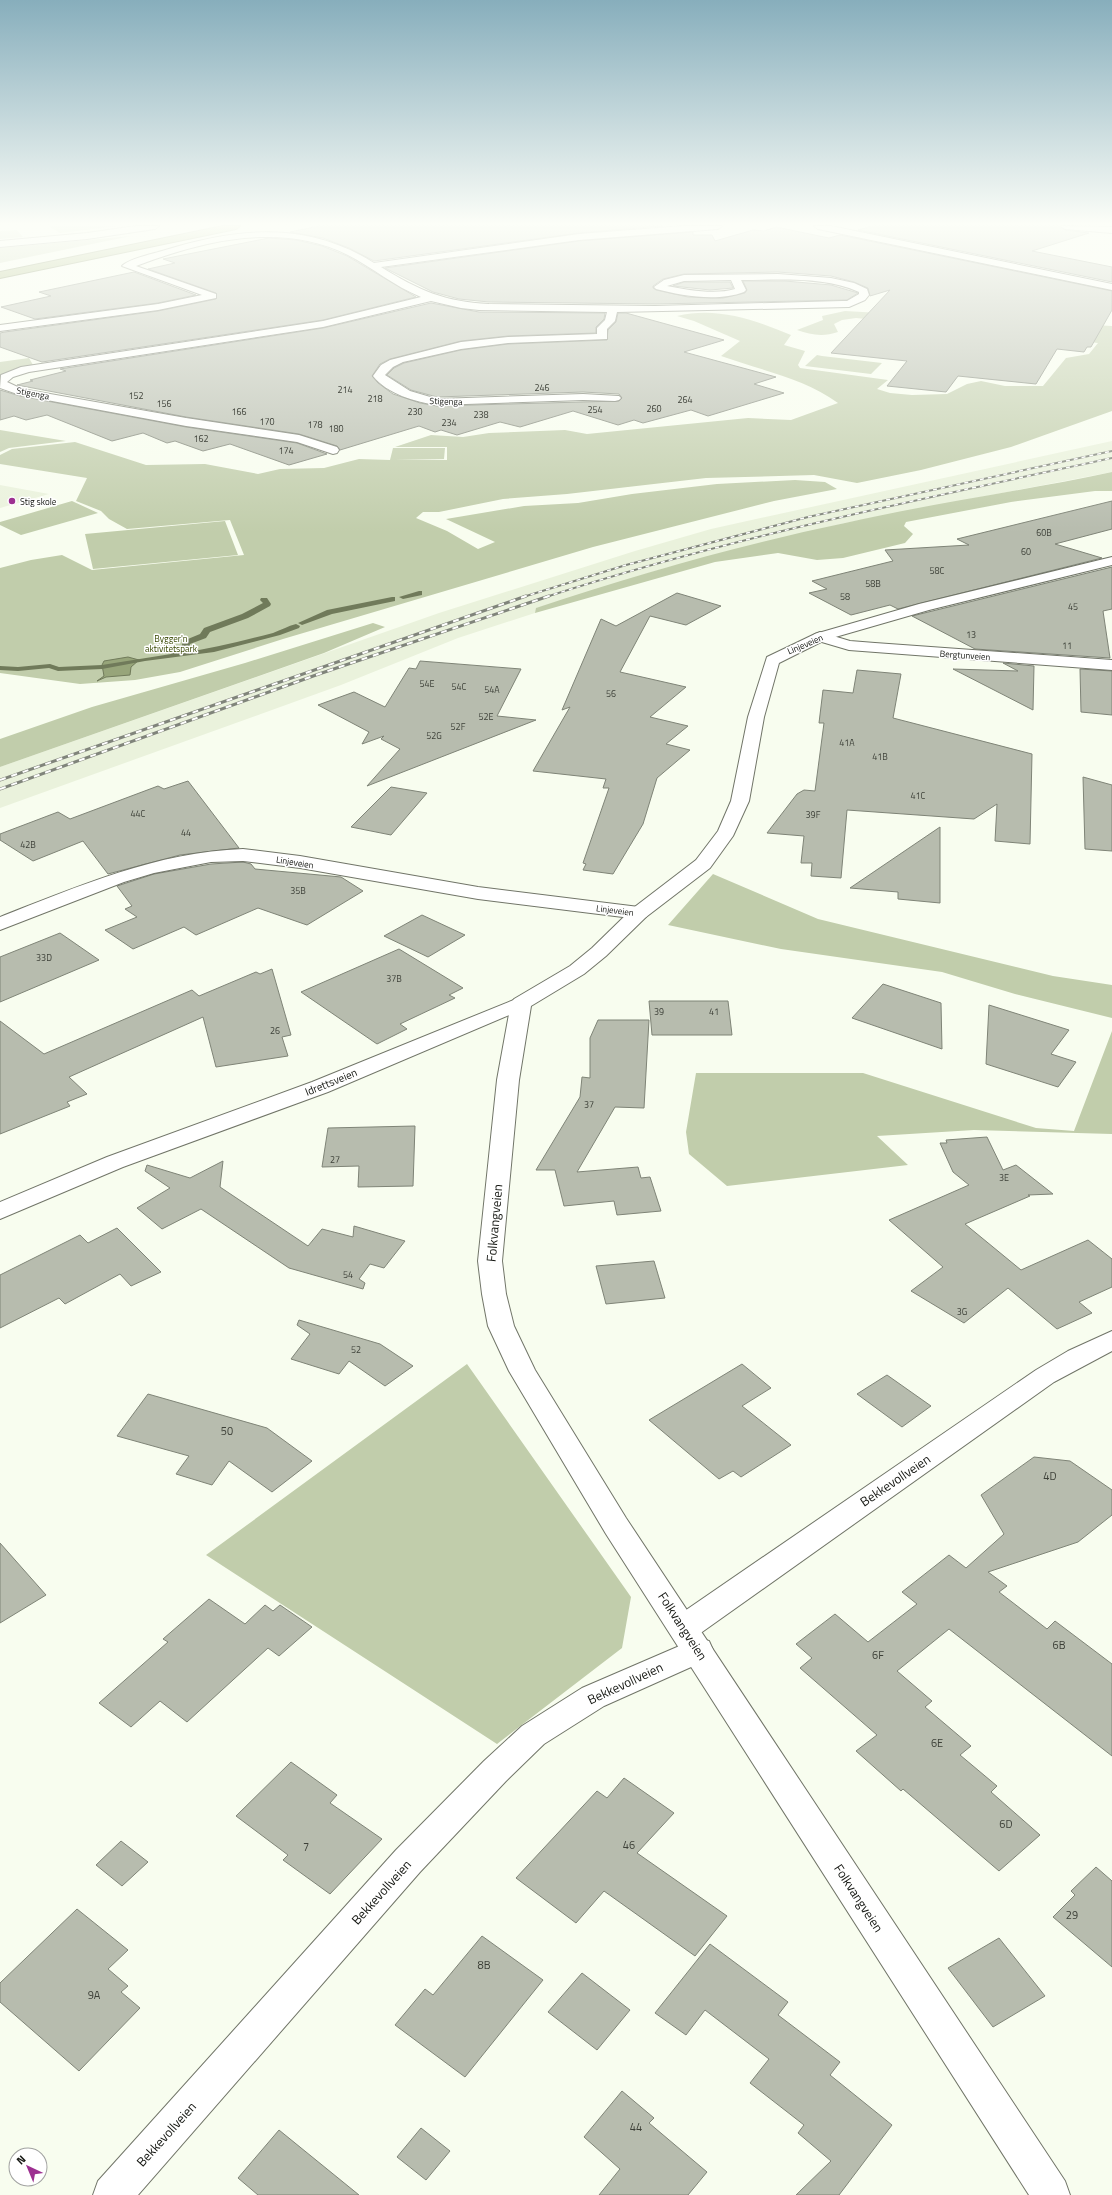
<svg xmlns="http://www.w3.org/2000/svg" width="1112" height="2195" font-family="'Titillium Web',sans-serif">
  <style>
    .built { fill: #eaf2dc }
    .green { fill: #c1cdab }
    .water { fill: #97a57a; stroke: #707a5a }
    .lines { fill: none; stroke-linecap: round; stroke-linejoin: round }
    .stream { fill: #707a5a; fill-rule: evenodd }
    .building { fill: #b7bcae; stroke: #7f8477 }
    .minor-casing { stroke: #717568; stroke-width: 2 }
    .tertiary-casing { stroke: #717568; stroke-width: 2 }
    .trunk-casing { stroke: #596a2e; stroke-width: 2 }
    .minor { fill: #fff; fill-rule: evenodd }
    .tertiary { fill: #fff; fill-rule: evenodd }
    .trunk { fill: #98ac64; fill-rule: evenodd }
    .rail-far1-casing { stroke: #80847b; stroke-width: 2 }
    .rail-casing { stroke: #80847b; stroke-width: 3 }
    .rail-far1 { stroke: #fff; stroke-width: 1.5; stroke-dasharray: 4; stroke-linecap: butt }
    .rail { stroke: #fff; stroke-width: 2; stroke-dasharray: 6; stroke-linecap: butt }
    .poi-dot { fill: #9d3091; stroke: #fff; stroke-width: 1.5 }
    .labels { text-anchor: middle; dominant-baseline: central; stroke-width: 3; stroke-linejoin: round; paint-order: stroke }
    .number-label { font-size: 9px; fill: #3d4038 }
    .far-street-label { font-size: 9px; fill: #141611; stroke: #fff }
    .far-poi-label { font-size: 9px; fill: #141611; stroke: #fff; text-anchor: start }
    .far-park-label { font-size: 9px; fill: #374700; stroke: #fff }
    .street-label { font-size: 11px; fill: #141611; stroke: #fff }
    .near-number-label { font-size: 11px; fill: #3d4038 }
    .near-street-label { font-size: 13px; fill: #141611; stroke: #fff }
  </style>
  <rect width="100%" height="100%" fill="#f8fdef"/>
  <path class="built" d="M1112,441V472L845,523L665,568L537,608L535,613L458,638L341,685L0,808V767L439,613L635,551L711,529Z
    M0,485L49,494L0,508Z"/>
  <path class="green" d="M54,226H118L60,233L50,227Z
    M17,230L23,237L0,239V231Z
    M131,236L0,263V248Z
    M845,311L1112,326V411L1011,447L921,470L857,483L814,475L706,478L567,494L503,499L439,512H423L416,518L447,531L478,549L495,542L446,519L524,506L578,503L632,494L717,484L795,480L825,482L837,489L774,501L593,547L283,639L180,672L135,680L80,684L0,673V568L31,560L62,555L92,570L244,555L230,520L127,529L109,519L101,511L76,501L87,478L0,464V455L12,449L75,442L146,465L205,464L258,474L280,469L324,468L359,459L390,460L393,448H445L444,459H395L447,460V447H395L431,435L463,437L489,433L565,430L587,434L748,418L791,420L838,403C804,378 760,370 721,356L740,341L694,321L677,316C717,306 755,320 791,335L784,345L805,351L798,365L800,368L888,380L877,389L890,393L912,395L947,394L967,384L981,381L1005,386H1043L1066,358L1089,354L1098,343L856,318L842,320L834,324L838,332C823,337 811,335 797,330L823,320L822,316Z
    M817,355L822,356L882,363L871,374L805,366Z
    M29,358L33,365L0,375V362Z
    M0,430L66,441L9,448L0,452Z
    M1112,472V491H1095L1011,502L906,522L904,526L913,534L905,543L843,558L817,560L778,553L715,562L535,613L536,608C637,574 740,545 845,523C933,503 1023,491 1112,472Z
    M72,501L98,513L21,535L0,525V522Z
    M225,521L238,555L93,569L85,534Z
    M373,623L385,627L324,653L0,767V739L92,707L245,663Z
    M713,874L818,919L1053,976L1112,985V1018L1015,994L942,972L781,949L668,925Z
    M1112,1031V1134L974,1130L877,1136L908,1165L727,1186L689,1154L686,1132L696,1073H863L1036,1128L1074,1131Z
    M467,1364L631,1597L622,1648L497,1744L206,1555Z"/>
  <path class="water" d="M128,657L139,660L131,667L130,675L106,677L97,681L104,676L102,665L104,661Z"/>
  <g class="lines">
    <path class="stream" d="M419,591H422V595L403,599L399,597Z
      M392,597H395V601L332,614L302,625L298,623L327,610Z
      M261,598H267L271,604L270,606L248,618L210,632L206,638L190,644L188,651L180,653C211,649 242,641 273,633C281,630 288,626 296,624L300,626L299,628L280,635L214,652L145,661L102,669L58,671L49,668L18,671L0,670V666L18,667L50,664L59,667L102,665L171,654L170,650L181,648L183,641L200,634L204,628L242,614L263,603L260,600Z"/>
  </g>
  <path class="building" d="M319,226H662L579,233L374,261L349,248L323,238L290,232Z
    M872,226H1060L1065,230L1089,233L1032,251L1112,267V282L858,230Z
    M776,227L829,238L840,235L1112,291V310L1091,347H1087L1084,352L1057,349L1036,384L958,376L946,392L887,386L907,361L831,353L890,290L870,296L868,288L854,282L831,276L778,272L684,274L663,279L653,286V288L656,290L688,297L723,298L745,293L747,290L743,281H785L831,285L858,293L847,300L655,304L489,302L459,299L433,292L385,268L579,241L693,232V235H712L715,241L753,230L764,231Z
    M269,238L296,240L322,246L347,256L416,297L323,320L42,362L0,347V333L5,332L158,311L216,299V293L148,269L175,263L163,259Z
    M134,272L196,295L158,303L35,319L1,307L51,296L39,292Z
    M684,282H730L733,288L710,290L673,286Z
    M431,303L479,312L605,313L604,319L596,327V333L508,336L461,341L390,359L380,364L372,376L378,383L393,394L420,403L437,406L619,401L622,398L619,394L583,392L437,397L411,390L387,375L394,368L404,363L461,350L508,344L607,340L608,330L616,322L618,313H626L724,340L684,352L776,377L754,384L784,393L708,416L691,410L643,423L634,420L618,425L573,411L520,427L500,422L457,435L441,430L435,432L419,426L340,450L337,446L299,434L186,417L17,385L33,381L30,380L66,371L60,369L323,328Z
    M0,390L20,396L186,427L297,443L327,454L289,465L230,444L203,451L175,441L167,443L143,433L112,441L47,415L26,420L14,416L0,420Z
    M1112,501V529L1055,544L1102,558L898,609L890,605L851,615L809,593L827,589L812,581L893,561L885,550L969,545L957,539Z
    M1112,567V609L1103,611L1110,658L975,649L912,616Z
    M677,593L721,606L686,625L650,616L620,672L686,687L650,717L688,726L666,744L690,750L657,778L643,824L613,874L583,870L586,864L583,863L609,788H603L606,779L533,771L570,707L562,710L601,619L616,626Z
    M420,661L521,669L497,716L536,720L367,786L400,749L381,739L384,736L362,744L369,732L318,705L354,692L385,707L409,668L416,669Z
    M1003,663L1034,666L1033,710L953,669L1018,671Z
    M1080,669L1112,671V715L1081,712Z
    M857,670L901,674L893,718L1032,754L1030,844L995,841L997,804L974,819L847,810L841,878L811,876L812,863H801L804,836L767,833L797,794L804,790L815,791L824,723H819L823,690L853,693Z
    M1083,777L1112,785V851L1085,849Z
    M188,781L239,848L180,855L108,874L83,841L33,861L0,840V834L58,812L70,819L158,786L164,789Z
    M391,787L427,793L391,835L351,827Z
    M940,827V903L898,899V892L850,888Z
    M243,862L251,864L255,869L341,877L363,891L307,925L258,908L196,935L184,927L133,949L105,930L137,917L125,909L132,906L117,886L154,874L211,864Z
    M422,915L465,935L428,957L384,936Z
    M60,933L99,960L0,1002V957Z
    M399,949L463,988L449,995L455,998L400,1024L407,1029L377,1044L301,992Z
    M272,969L291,1035L282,1037L288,1056L216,1067L203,1017L69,1077L87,1094L67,1102L70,1106L0,1134V1021L44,1054L192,990L199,996L256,972L260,974Z
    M883,984L941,1003L942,1049L852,1018Z
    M649,1001H728L732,1035H652Z
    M989,1005L1069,1030L1051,1054L1076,1062L1058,1087L986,1064Z
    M598,1020H649L644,1108L615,1107L577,1172L638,1167L641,1178L650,1177L661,1211L617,1215L614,1201L564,1206L555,1170H536L580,1097L582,1077L590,1078V1038Z
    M415,1126L413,1186L358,1187L359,1166L322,1167L328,1128Z
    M987,1137L1003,1170L1016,1165L1053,1194L1028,1195L1030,1196L965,1224L1021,1270L1088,1240L1112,1259V1287L1079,1302L1092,1313L1057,1329L1008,1288L964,1323L911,1291L943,1267L889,1220L969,1185L953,1172L940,1143H947L946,1140Z
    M223,1161L220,1187L308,1246L322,1229L353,1237L354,1226L405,1241L384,1268L370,1264L359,1279L365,1283L363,1289L289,1268L201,1209L162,1229L137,1208L170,1188L145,1171L147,1165L190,1178Z
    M117,1228L161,1272L131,1286L120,1274L65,1304L59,1298L0,1328V1275L80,1235L88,1243Z
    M654,1261L665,1298L606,1304L596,1266Z
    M299,1320L380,1344L413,1366L385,1386L349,1361L339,1374L291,1359L310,1334L297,1325Z
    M742,1364L771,1388L742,1406L791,1445L741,1477L733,1471L719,1479L649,1420Z
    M887,1375L931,1406L902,1427L857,1394Z
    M148,1394L267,1428L312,1461L272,1492L229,1461L212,1485L176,1474L189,1456L117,1436Z
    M1034,1457L1070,1461L1112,1490V1515L1078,1542L988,1572L1007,1586L999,1592L1047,1629L1055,1621L1112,1664V1756L949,1629L897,1671L932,1701L925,1707L971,1746L960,1755L997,1786L991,1792L1040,1835L999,1871L903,1789L901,1791L856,1751L877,1735L800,1668L812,1658L796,1644L835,1614L868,1642L917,1604L902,1592L949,1555L966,1568L1004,1534L981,1495Z
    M0,1543L46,1595L0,1623Z
    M209,1599L245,1624L265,1605L273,1611L280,1605L312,1627L279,1656L268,1648L187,1722L160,1701L131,1727L99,1703L168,1642L163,1639Z
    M291,1762L337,1795L330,1803L382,1839L330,1894L283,1860L288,1855L236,1816Z
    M624,1778L674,1813L637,1853L727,1916L695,1956L604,1891L576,1923L516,1878L597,1791L607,1798Z
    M121,1841L148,1862L122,1886L96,1865Z
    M1096,1867L1112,1881V1967L1053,1917L1075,1895L1071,1891Z
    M77,1909L128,1950L108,1969L128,1986L121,1992L140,2008L79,2071L0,2002V1983Z
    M482,1936L543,1980L465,2077L395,2025L425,1989L433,1995Z
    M999,1938L1045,1996L993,2027L948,1968Z
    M710,1944L788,2002L778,2015L840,2062L830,2075L892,2125L839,2195H796L831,2161L798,2133L804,2125L750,2083L769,2059L705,2010L686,2035L655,2013Z
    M582,1973L630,2010L597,2050L548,2012Z
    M622,2091L654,2118L649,2123L707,2172L688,2195H599L620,2169L584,2137Z
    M421,2128L450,2151L426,2180L397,2157Z
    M279,2130L359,2195H258L238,2178Z"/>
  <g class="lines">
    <g class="minor-casing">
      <path id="minor" d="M683,226H722L718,229L579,240L381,267C418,290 445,302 489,304L655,306L842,301H847L859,294V292C824,276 778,280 741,280L746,290L744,292C718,302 682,296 656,289L654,287L664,280L684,275L778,274L831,278L854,283L867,289L869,295L865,300L849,307L617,312L615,321L607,329V339L508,343L461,349L403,362L393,367L385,375L410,391L437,399L583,394L619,396L621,398L619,400L615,401L583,400L437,405C416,402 387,394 373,376L381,365L390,360L461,342L508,337L597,334V328L605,320L607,312L479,310L461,308L431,301L323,327L29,372L13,377L7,382L22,389L186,418L299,435L337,447L339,450L337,453L333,454L297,442L186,426L20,395L0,388L1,375L21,367L323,321L421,297C394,286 373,268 348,255C281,221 202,241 136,266L216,294V298L158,310L0,331V325L158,304L202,295L122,266C128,259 152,254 162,251C236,228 306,220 374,263L579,234ZM731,280L735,289C715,295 688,290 667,286L684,281Z
        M814,226H831L1112,284V290L818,229Z
        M1061,226L1112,227V233L1065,229Z
        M820,632L850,641L875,643L1112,660V670L849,650L815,640L812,637L815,634Z
        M243,849L300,856L478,887L639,907L646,909L649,913L646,917L639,919L478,899L300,868L243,861L211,862L154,873L124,882L0,930V917C79,886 157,852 243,849Z
        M521,997L528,999L531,1003L528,1007L328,1092L123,1167L0,1219V1202L107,1157L312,1082Z
        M1112,1331V1351L1054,1382L695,1637L684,1640L673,1637L669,1628L673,1619L1036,1370L1068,1351Z
        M698,1638L709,1641L713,1650L709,1659L604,1706L544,1744L506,1781L420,1872L138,2195H93L98,2181L396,1850L484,1761L522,1726L582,1688Z"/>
    </g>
    <g class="tertiary-casing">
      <path id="tertiary" d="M136,226H159L155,229L87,239L0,247V241L87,233Z
        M1112,557V565L929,610L825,640L779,663L764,717L749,801L733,836L710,868L646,917L606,956L584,974L531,1006L519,1080L502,1261L506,1294L514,1326L535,1370L626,1518L1065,2181L1070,2195H1029L606,1534L509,1371L488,1326L482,1294L478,1261L497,1080L511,1003L514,999L570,966L592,948L632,909L696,860L718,831L731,801L748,717L767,657L815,634L919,604Z"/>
    </g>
    <g class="trunk-casing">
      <path id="trunk" d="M223,226H240L236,229L0,278V272Z"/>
    </g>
    <use href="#minor" class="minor"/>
    <use href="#tertiary" class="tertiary"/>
    <use href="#trunk" class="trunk"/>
    <g class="rail-far1-casing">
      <path id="rail-far1" d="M523,597L626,565L808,517L1112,451
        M546,597C731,537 922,499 1112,458"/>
    </g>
    <g class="rail-casing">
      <path id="rail" d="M0,780L526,596
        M0,789L316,675L549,596"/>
    </g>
    <use href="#rail-far1" class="rail-far1"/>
    <use href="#rail" class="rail"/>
  </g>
  <linearGradient id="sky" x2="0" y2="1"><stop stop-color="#87aebc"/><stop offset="0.42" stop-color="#fcfef8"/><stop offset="1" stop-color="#fcfef8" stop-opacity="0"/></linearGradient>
  <rect width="1112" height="533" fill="url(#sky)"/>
  <circle class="poi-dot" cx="12" cy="501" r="4"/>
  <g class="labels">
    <g class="number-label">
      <text x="542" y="387">246</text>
      <text x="345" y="389">214</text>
      <text x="136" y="395">152</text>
      <text x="375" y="398">218</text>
      <text x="685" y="399">264</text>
      <text x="164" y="403">156</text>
      <text x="654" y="408">260</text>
      <text x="595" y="409">254</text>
      <text x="239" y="411">166</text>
      <text x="415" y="411">230</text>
      <text x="481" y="414">238</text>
      <text x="267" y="421">170</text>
      <text x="449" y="422">234</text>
      <text x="315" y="424">178</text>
      <text x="336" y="428">180</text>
      <text x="201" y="438">162</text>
      <text x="286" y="450">174</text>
      <text x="1044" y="532">60B</text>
      <text x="1026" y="551">60</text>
      <text x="937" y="570">58C</text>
      <text x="873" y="583">58B</text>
      <text x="845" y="596">58</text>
      <text x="1073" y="606">45</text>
      <text x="971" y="634">13</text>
      <text x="1067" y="645">11</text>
      <text x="427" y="683">54E</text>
      <text x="459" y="686">54C</text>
      <text x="492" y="689">54A</text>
      <text x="611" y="693">56</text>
      <text x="486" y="716">52E</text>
      <text x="458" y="726">52F</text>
      <text x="434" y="735">52G</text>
      <text x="847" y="742">41A</text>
      <text x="880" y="756">41B</text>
      <text x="918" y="795">41C</text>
      <text x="138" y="813">44C</text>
      <text x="813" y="814">39F</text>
      <text x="186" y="832">44</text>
      <text x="28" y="844">42B</text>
      <text x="298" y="890">35B</text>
      <text x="44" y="957">33D</text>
      <text x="394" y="978">37B</text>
      <text x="659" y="1011">39</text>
      <text x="714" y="1011">41</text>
      <text x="275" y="1030">26</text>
      <text x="589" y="1104">37</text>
      <text x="335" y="1159">27</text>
      <text x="1004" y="1177">3E</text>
      <text x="348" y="1274">54</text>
      <text x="962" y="1311">3G</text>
      <text x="356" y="1349">52</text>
    </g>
    <g class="far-street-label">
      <text transform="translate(33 393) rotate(11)">Stigenga</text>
      <text transform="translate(446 401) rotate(2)">Stigenga</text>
      <text transform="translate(805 644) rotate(-23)">Linjeveien</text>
      <text transform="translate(965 655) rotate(4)">Bergtunveien</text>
      <text transform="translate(295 862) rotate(9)">Linjeveien</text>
      <text transform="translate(615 910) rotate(7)">Linjeveien</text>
    </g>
    <g class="far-poi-label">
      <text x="20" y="501">Stig skole</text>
    </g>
    <g class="far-park-label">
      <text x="171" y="638">Bygger'n<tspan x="171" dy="10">aktivitetspark</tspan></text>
    </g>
    <g class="street-label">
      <text transform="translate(331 1082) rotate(-22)">Idrettsveien</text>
    </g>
    <g class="near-number-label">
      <text x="227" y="1431">50</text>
      <text x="1050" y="1476">4D</text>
      <text x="1059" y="1645">6B</text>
      <text x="878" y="1655">6F</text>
      <text x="937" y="1743">6E</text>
      <text x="1006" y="1824">6D</text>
      <text x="629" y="1845">46</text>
      <text x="306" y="1847">7</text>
      <text x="1072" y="1915">29</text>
      <text x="484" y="1965">8B</text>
      <text x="94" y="1995">9A</text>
      <text x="636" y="2127">44</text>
    </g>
    <g class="near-street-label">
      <text transform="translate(494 1223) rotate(-85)">Folkvangveien</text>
      <text transform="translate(895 1480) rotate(-34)">Bekkevollveien</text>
      <text transform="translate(683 1626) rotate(57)">Folkvangveien</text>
      <text transform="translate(625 1683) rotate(-25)">Bekkevollveien</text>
      <text transform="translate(381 1892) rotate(-48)">Bekkevollveien</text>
      <text transform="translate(859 1898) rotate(57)">Folkvangveien</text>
      <text transform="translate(166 2134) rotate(-48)">Bekkevollveien</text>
    </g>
  </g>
  <g transform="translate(28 2167) rotate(316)"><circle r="19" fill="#ffffff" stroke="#a1a2a0"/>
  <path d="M0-3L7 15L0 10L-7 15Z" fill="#9d3091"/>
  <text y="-6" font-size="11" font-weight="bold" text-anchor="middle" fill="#141611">N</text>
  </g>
</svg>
